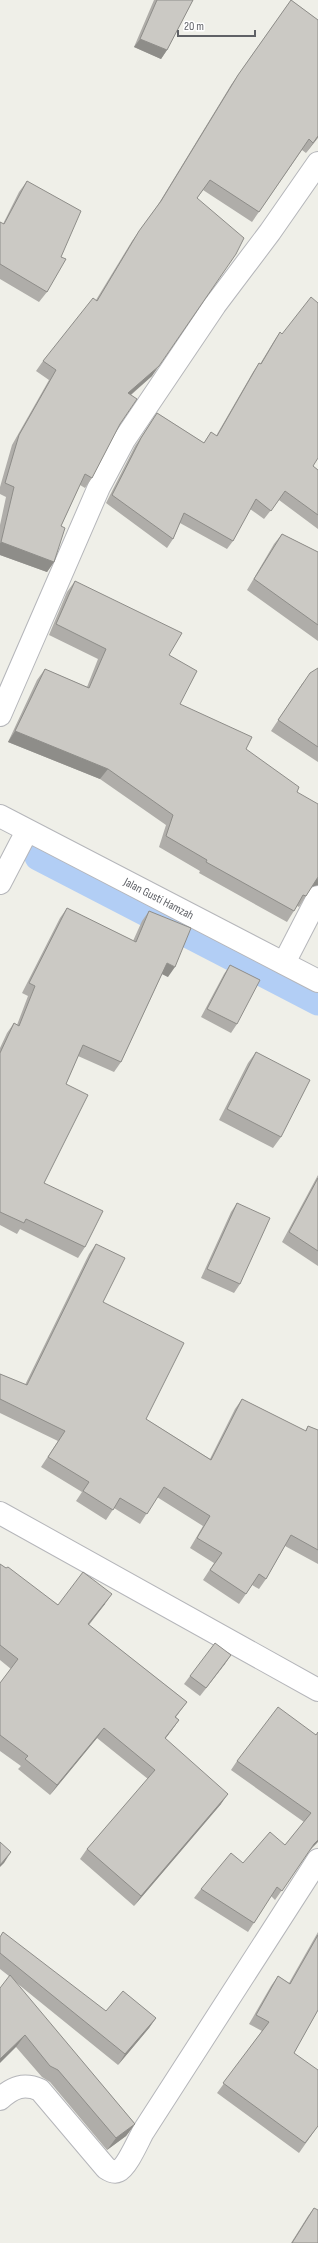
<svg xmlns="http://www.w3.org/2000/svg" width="318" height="2243" font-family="'Sofia Sans Condensed',sans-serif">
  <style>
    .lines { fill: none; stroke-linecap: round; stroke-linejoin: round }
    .canal { stroke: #b2cef5; stroke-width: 27 }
    .minor-casing { stroke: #b5b6ba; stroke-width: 24 }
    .minor { stroke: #fff; stroke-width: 22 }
    .wall { fill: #afada9 }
    .shaded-wall { fill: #8e8d89 }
    .building { fill: #cbc9c4; stroke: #8e8d89 }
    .labels { text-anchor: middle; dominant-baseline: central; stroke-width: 4; stroke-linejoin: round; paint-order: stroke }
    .street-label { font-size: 12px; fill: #5f6166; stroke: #fff }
  </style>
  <rect width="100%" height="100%" fill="#efefe8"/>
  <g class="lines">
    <path class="canal" d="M38,857L318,1002"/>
    <g class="minor-casing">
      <g id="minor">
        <path d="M0,715L99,487L124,440L215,305L270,232L318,163"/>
        <path id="s1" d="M0,816L318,981"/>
        <path d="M0,883L27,831"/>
        <path d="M284,963L318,897"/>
        <path d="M0,1513L318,1690"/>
        <path d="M0,2099C13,2087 24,2083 40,2090L106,2168C109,2170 114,2173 118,2171C127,2167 138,2141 143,2132L318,1860"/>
      </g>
    </g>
    <use href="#minor" class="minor"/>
  </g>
  <path class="wall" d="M154,0H193L167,50L161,59L134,47Z
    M291,0L318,20V138L306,153L302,150L252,222L203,190L197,198L152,376L131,395L120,424L92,478L85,488L80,485L61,526L54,562L47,572L0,555V525L6,497L0,494V487L12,445L49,380L36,371L43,361L96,300L132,241L156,208L231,85Z
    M27,181L61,257L47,292L39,302L0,279V222L3,224L19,192Z
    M280,332L313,466L318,470V529L279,500L264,519L250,509L233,541L227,549L180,523L173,539L167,548L106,503L135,446L157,413L204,443L211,432L216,436L253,372L259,363L260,364L274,341Z
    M282,534L318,552V641L247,590L274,544Z
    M75,581L169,655L180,704L246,749L297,792L317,885L312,886L299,907L297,906L287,922L199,873L200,871L159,847L166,825L100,779L8,742L37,680L45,669L87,687L98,659L49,635L67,592Z
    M318,668V762L271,731L302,684Z
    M67,908L133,941L142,921L149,911L168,977L162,974L121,1062L114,1072L78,1056L66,1084L44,1183L85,1247L78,1258L20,1229L17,1234L0,1225V1048L7,1033L14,1023L17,1025L28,996L22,993L60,918Z
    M230,965L237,1024L231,1033L201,1017L224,974Z
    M256,1052L281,1137L273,1148L219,1120L248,1063Z
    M318,1175V1266L282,1242Z
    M237,1203L240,1284L234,1293L201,1278L231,1212Z
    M96,1244L103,1302L146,1419L210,1459L235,1409L242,1399L305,1431L308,1426L318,1430V1564L285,1546L266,1579L259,1589L252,1585L239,1604L203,1580L214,1563L190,1548L203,1526L157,1497L140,1524L114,1508L106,1520L76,1501L82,1492L41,1467L58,1441L0,1413V1374L25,1385L89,1254Z
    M0,1564L58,1605L105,1604L89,1625L187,1702L176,1717L179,1720L165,1739L221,1804L134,1906L80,1859L87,1849L148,1779L97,1738L50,1795L18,1769L21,1766L0,1751V1683L11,1669L0,1660Z
    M231,1655L200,1696L184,1684L190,1676Z
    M316,1735L308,1853L275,1900L271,1896L248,1932L194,1898L201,1889L243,1863L285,1845L304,1822L231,1770L237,1761Z
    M318,1932V2010L294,2053L318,2126L299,2153L217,2093L262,2031L249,2024L271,1986L278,1976L289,1983Z
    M0,1937L106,2011L156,2018L149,2028L118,2065L13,1980L135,2124L126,2136L107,2150L50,2082L42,2077L16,2047L9,1976L0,1969Z
    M314,2208L318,2243H291L308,2216Z"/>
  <path class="shaded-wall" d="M140,39L167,50L161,59L134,47Z
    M318,136V137L306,153L313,143Z
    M159,366L152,376L121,403L128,393Z
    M1,542L54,562L47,572L0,555V543Z
    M15,731L108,769L100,779L8,742Z
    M318,877V885L311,887Z
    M167,963L175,967L168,977L160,973Z
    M112,1594L105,1604L81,1634L88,1624Z
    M231,1655L225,1664L200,1696L206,1688Z
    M179,1720L172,1730L158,1748L165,1738Z
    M104,1728L97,1738L50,1795L57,1785Z
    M228,1794L221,1804L134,1906L141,1896Z
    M318,1840V1842L307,1853L314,1844Z
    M11,1852L4,1863L0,1867V1865Z
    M156,2018L149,2028L118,2065L125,2054Z
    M25,2035L16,2047L0,2063V2059Z
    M135,2124L126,2136L107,2150L116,2138Z"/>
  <path class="building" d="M157,0H193L167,50L140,39Z
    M291,0L318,20V136L313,143L309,139L259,212L210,180L197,198L244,238L236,254L159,366L128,393L137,399L120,424L92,478L85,474L61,526L65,528L54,562L1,542L14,487L5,483L19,435L56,370L43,361L93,298L97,301L139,231L161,201L238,75Z
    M27,181L81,211L61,257L66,259L47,292L0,264V222L4,224Z
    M311,297L318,303V458L313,466L318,470V515L285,491L271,511L256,499L233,541L184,513L173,539L112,495L141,438L157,413L204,443L211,432L217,436L259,363L261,364L280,332L282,334Z
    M282,534L318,552V625L254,579Z
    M75,581L182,633L169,655L197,671L180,704L252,737L246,749L299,787L297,792L318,804V877L306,896L303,895L294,911L206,862L207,860L166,836L173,815L108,769L15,731L45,669L89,688L106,649L56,624Z
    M318,668V747L278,720L310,673Z
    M67,908L136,942L149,911L191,928L175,967L167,963L121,1062L83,1045L66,1084L88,1095L44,1183L103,1211L85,1247L26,1219L24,1223L0,1212V1053L14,1023L19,1026L35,986L29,983Z
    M230,965L260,980L237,1024L207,1009Z
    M256,1052L310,1080L281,1137L227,1109Z
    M318,1178V1251L289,1232Z
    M237,1203L270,1218L240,1284L207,1269Z
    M96,1244L125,1258L103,1302L184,1343L146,1419L211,1460L242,1399L306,1431L308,1426L318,1430V1550L291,1535L266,1579L259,1574L246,1594L210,1570L222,1553L197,1538L210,1516L164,1487L147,1514L120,1498L113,1510L83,1491L89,1482L48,1457L65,1431L0,1399V1374L27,1385Z
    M0,1564L6,1568L8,1567L58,1605L83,1572L112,1594L88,1624L187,1702L175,1717L179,1720L165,1738L228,1794L141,1896L87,1849L155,1770L104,1728L57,1785L25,1759L28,1756L0,1735V1683L18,1659L0,1645Z
    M215,1643L231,1655L206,1688L190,1676Z
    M278,1707L316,1735L318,1732V1840L314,1844L282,1891L277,1887L254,1923L201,1889L231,1853L243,1863L270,1832L285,1845L311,1813L237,1761Z
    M0,1842L11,1852L0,1865Z
    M3,1932L106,2011L123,1991L156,2018L125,2054L0,1953V1937Z
    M318,1935V2010L294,2053L318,2070V2126L305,2143L223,2083L269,2022L256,2015L278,1976L290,1984Z
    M10,1975L135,2124L116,2138L58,2070L50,2066L25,2035L0,2059V1988Z
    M314,2208L318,2210V2243H292Z"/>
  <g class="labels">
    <g class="street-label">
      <text stroke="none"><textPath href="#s1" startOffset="179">Jalan Gusti Hamzah</textPath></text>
    </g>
  </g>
  <path d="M178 30v6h77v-6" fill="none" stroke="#5f6166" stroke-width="2"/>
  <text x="184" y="30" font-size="12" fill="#5f6166" stroke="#ffffff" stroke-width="3" paint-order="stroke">20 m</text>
</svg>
